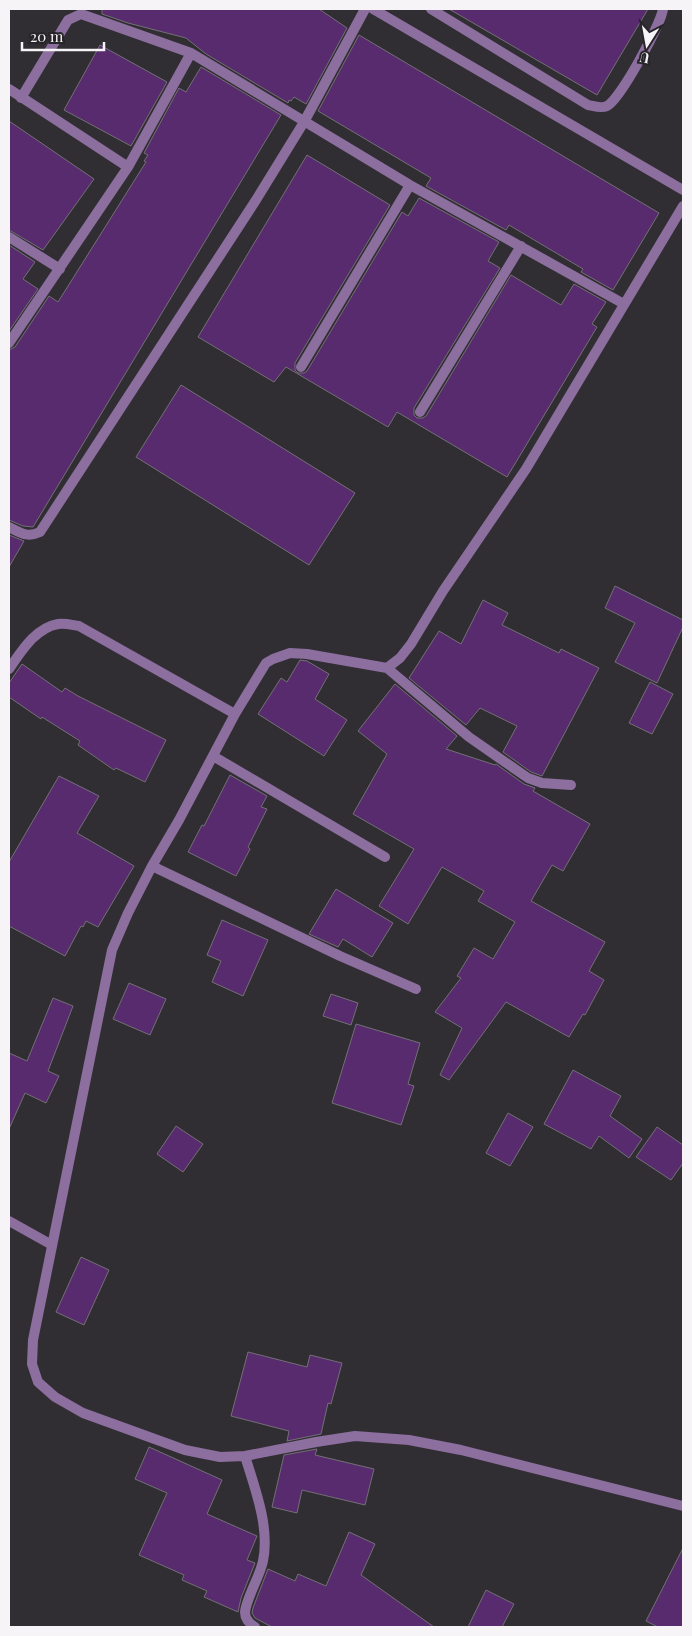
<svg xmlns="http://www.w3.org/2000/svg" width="692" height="1636" font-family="'Playfair Display',serif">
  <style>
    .building { fill: #572b6e; stroke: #737075 }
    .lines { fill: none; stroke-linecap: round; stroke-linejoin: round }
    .minor { stroke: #8c6e9f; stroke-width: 10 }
  </style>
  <rect width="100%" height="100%" fill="#312e33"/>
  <path class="building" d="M102,9H319L347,28L306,104L294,97L291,101L289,100L288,103L206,54L186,38L128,23L102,14Z
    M449,9H648L597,95Z
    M359,35L659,213L613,290L581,272L583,269L509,225L506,230L426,186L431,178L318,111Z
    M100,45L167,82L131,146L64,110Z
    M201,67L281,115L33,527L23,526L9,520V350L15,347L49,296L58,302L146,162L144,161L148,155L144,153L179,88L186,92Z
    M9,121L94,179L43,250L9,230Z
    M307,155L390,205L295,363V370L298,373H304L307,371L402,212L408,216L419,198L499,242L488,261L500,268L414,408V415L417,418H423L426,416L511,275L561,305L574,284L606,302L592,324L597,327L507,477L397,412L388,427L286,367L274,382L198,337Z
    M9,245L35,262L23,279L38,289L9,331Z
    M181,385L355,493L309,565L136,457Z
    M9,535L24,541L9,567Z
    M615,586L683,620V627L657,683L615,662L635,623L605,608Z
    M483,600L508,613L502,625L559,653L561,649L599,668L542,776L531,772L503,752L517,726L480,708L466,725L409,678L439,631L461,644Z
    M300,660L307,661L329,674L315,699L347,720L324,756L258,714L281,678L287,682Z
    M22,664L62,692L65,688L78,696L166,740L145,782L116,768L114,770L78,745L80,741L42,717L41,719L9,697V683Z
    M650,682L673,694L652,734L629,723Z
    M395,684L457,736L446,749L495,765L496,764L524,784L535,788L533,791L590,824L563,871L552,865L531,901L605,942L589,971L604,980L585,1015L583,1014L569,1037L506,1002L449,1080L440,1075L462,1028L435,1012L461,978L457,976L474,948L493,959L515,922L478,901L484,891L442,867L408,924L379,906L414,849L353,814L387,754L358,731Z
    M230,775L267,796L261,807L267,809L248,847L250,849L236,876L188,852L202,825L204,826Z
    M59,776L99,796L77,833L134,866L98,927L86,921L83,927L81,926L65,956L9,926V862Z
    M336,889L393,923L372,957L343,939L338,947L309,934Z
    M222,920L268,940L243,996L212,982L221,961L207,955Z
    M129,983L166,999L150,1035L113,1019Z
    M331,994L358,1003L351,1025L323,1016Z
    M53,998L73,1006L48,1071L59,1076L46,1103L25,1093L9,1129V1053L27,1061Z
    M356,1024L420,1043L408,1084L414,1086L401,1125L332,1103Z
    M573,1070L621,1096L610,1116L642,1139L629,1158L599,1136L591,1149L544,1124Z
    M508,1113L533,1127L510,1166L486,1153Z
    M176,1126L203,1144L183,1172L157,1154Z
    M657,1127L683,1145V1163L671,1180L636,1157Z
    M81,1257L109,1270L84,1325L56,1312Z
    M248,1352L307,1367L310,1355L342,1363L331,1404L328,1403L321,1434L287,1441L289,1431L231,1416Z
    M149,1447L222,1480L207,1514L257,1536L247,1560L255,1563L241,1598L238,1612L204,1597L207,1591L182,1580L184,1575L139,1555L167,1493L135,1479Z
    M317,1449L315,1455L374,1469L365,1505L302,1490L297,1513L272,1507L284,1455Z
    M349,1532L375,1544L361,1575L434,1627H272L255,1618L252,1613L253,1608L268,1569L295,1581L298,1574L326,1586Z
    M683,1548V1627H658L646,1621Z
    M486,1590L514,1604L502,1627H468Z"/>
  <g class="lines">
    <path class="minor" d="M373,9L683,190
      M431,9L588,105C594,106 601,109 607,106C620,100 661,24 663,9
      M9,89L128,167
      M21,98L68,20L81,14L191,53L410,185L624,304
      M683,206L526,469L443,591L411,644L400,658L387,668L307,654L290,653L273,659L266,663L235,714L179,820L152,866L128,913L112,950L33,1340L32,1364L38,1382L55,1397L83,1413L185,1450L220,1457L245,1456L316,1442L355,1436L409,1440L461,1450L683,1506
      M9,237L60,269
      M9,343L128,167L191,53
      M301,367L410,185
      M420,412L521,246
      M9,527C21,533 27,538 40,532L256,200L304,122L365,9
      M387,668L469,737L528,778L542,783L571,785
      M9,669C21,652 35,628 58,624C65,623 72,625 79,626L235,714
      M213,756L385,857
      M152,866L340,956L416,989
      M9,1221L52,1245
      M245,1456C255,1489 270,1527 263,1561C260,1576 246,1599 245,1612C245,1619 250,1624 255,1627"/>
  </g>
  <rect width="692" height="1636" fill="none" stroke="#f6f4f7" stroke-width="20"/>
  <g transform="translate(647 45) rotate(191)" stroke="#272529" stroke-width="4" paint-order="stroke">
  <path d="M0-4L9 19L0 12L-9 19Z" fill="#f6f4f7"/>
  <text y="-8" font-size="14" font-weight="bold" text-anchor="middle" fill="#f6f4f7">U</text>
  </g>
  <path d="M22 42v8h82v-8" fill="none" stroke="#f6f4f7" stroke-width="2.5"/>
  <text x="30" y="42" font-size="15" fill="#f6f4f7" stroke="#272529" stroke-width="4" paint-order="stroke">20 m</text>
</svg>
